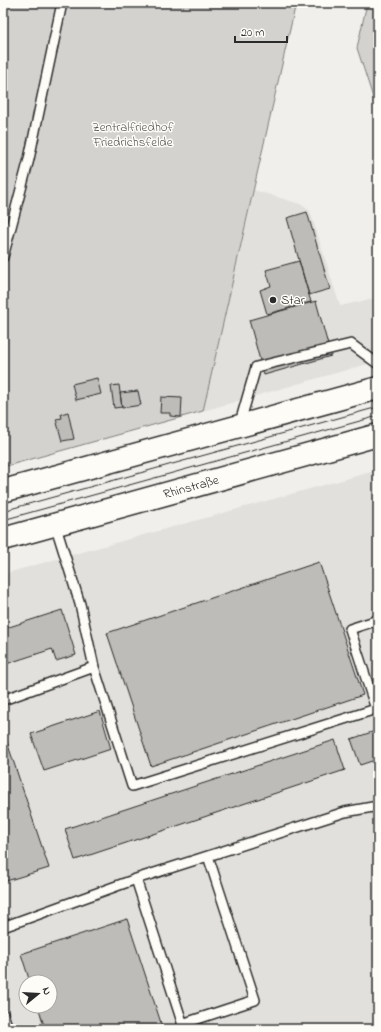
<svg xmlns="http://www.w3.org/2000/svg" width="381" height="1032" font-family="'Indie Flower',sans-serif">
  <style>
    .built { fill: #e1e0dc; fill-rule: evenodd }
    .green { fill: #d3d2cf; stroke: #7f7e7d }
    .building { fill: #bdbcb8; stroke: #2b2b2b }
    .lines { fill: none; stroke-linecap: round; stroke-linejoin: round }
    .lane-casing { stroke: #2b2b2b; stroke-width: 12 }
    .secondary-casing { stroke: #2b2b2b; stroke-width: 25 }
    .lane { stroke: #fdfcf7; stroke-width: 9 }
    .secondary { stroke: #fdfcf7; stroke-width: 22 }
    .tram { stroke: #2b2b2b; stroke-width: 1 }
    .poi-dot { fill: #2b2b2b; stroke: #fdfcf7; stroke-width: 1.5 }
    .labels { text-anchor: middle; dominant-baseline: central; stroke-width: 3; stroke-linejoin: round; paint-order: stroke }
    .park-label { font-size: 13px; fill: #555554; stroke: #fdfcf7 }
    .poi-label { font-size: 13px; fill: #2b2b2b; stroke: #fdfcf7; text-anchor: start }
    .street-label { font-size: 13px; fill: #2b2b2b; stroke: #fdfcf7 }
  </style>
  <rect width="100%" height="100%" fill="#f0efeb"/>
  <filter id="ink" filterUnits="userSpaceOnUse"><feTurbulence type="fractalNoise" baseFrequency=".025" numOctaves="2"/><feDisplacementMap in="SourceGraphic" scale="8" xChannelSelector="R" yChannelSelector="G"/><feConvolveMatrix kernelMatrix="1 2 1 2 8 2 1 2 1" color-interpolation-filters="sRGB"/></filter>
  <g filter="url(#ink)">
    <path class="built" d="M254,190L300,204L310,211L340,306L375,298L378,308V361L203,411Z
      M378,470V1029H3V574ZM26,982H50V1006H26Z"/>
    <path class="green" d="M3,3H296L203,411L3,467Z
      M367,3H378V113L357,48Z"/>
    <path class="building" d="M307,212L330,289L309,295L287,218Z
      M299,261L311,302L267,314L260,290L271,286L266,270Z
      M316,301L331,356L264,375L249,320Z
      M97,378L101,394L76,400L72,384Z
      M119,385L122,407L114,408L111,386Z
      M138,391L141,405L122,408L120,393Z
      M161,397L182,398L181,417L170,416V413H160Z
      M68,412L74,439L62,441L56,419L62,418L61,414Z
      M319,562L363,695L151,766L107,633Z
      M62,610L76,655L56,661L52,649L3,665V629Z
      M100,711L111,749L44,771L31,734Z
      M3,730L49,868L3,882Z
      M375,731L378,740V759L360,765L351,739Z
      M335,740L345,770L75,860L65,829Z
      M127,919L163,1029H45L38,1006H50V982H30L21,954Z"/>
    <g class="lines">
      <g class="lane-casing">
        <path id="lane" d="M3,257L29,159L62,3
          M239,426L256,367L351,344L378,364
          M55,524L80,604L94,667L132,786L376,709L350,629L378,620
          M3,700L94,667
          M136,879L184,1028
          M3,927L136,879L345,812L378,806
          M3,1014L8,1029
          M182,1024L255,1000L208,856"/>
      </g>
      <g class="secondary-casing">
        <g id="secondary">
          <path d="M3,491L378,388"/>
          <path id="s1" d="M3,539L378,435"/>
        </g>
      </g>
      <use href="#lane" class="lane"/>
      <use href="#secondary" class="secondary"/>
      <path class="tram" d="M3,511L378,407
        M3,520L378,416"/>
    </g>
  </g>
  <circle class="poi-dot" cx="273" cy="300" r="4"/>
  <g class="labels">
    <g class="park-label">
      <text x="133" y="127">Zentralfriedhof<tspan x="133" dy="15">Friedrichsfelde</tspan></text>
    </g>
    <g class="poi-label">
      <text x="281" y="300">Star</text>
    </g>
    <g class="street-label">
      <text stroke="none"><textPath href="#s1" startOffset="195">Rhinstraße</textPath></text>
    </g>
  </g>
  <rect width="381" height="1032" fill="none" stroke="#fdfcf7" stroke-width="16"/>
  <rect x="8" y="8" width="365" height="1016" fill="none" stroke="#2b2b2b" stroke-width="1.5" filter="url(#ink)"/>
  <g transform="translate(38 994) rotate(72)"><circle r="19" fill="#fdfcf7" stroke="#a9a8a5"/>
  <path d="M0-3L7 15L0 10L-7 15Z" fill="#2b2b2b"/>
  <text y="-6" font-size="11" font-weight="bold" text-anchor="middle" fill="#2b2b2b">N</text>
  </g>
  <path d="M235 36v6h52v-6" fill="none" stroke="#2b2b2b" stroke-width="2"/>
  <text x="241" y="36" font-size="12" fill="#2b2b2b" stroke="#fdfcf7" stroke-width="3" paint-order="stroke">20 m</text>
</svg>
